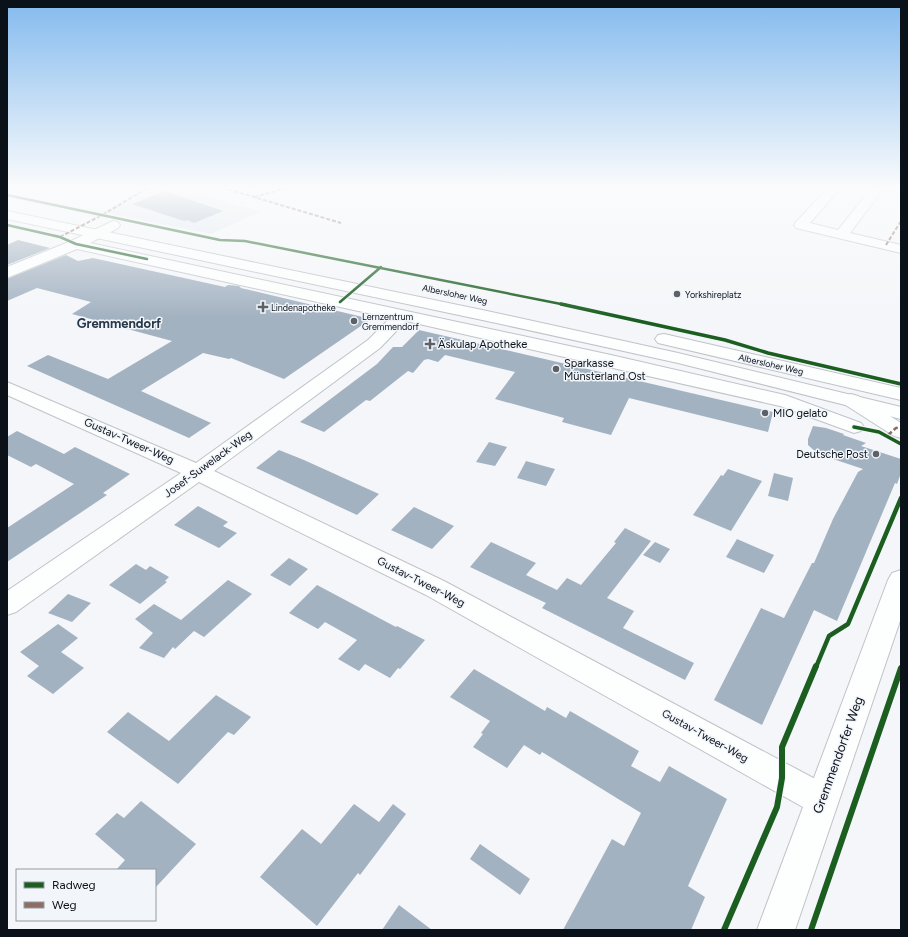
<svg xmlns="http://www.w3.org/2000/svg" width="908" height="937" font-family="Figtree,sans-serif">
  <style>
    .built { fill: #e2e9f0 }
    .building { fill: #a3b2c1 }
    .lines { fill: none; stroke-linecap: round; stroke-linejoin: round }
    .minor-casing { stroke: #bfc3c8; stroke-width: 2 }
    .tertiary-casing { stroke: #bfc3c8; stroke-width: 2 }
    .secondary-casing { stroke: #bfc3c8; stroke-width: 2 }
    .minor { fill: #fdfefe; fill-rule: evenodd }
    .tertiary { fill: #fdfefe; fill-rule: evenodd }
    .secondary { fill: #fdfefe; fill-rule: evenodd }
    .quiet-far1 { stroke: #8d6e63; stroke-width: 2; stroke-dasharray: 4 2; stroke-linecap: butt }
    .quiet { stroke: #8d6e63; stroke-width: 2.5; stroke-dasharray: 5 2.5; stroke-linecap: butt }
    .cycleway-far3-casing { stroke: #f2f6fb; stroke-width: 4 }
    .cycleway-far2-casing { stroke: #f2f6fb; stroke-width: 5.5 }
    .cycleway-far1-casing { stroke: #f2f6fb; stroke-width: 7 }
    .cycleway-casing { stroke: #f2f6fb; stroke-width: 8 }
    .cycleway-far3 { stroke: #1b5e20; stroke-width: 2.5 }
    .cycleway-far2 { stroke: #1b5e20; stroke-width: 3.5 }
    .cycleway-far1 { stroke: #1b5e20; stroke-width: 4.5 }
    .cycleway { stroke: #1b5e20; stroke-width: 6 }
    .poi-dot { fill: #5c6167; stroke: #f2f6fb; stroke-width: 1.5 }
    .labels { text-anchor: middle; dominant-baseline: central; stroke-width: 3; stroke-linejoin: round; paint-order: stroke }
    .far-street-label { font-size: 9px; fill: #0a1118; stroke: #f2f6fb }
    .far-poi-label { font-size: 9px; fill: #0a1118; stroke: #f2f6fb; text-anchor: start }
    .poi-label { font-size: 11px; fill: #0a1118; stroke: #f2f6fb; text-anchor: start }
    .street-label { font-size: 11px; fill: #0a1118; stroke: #f2f6fb }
    .far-district-label { font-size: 13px; font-weight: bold; fill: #273848; stroke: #f2f6fb }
    .near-street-label { font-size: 13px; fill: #0a1118; stroke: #f2f6fb }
  </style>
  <rect width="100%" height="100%" fill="#f4f6f9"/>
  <path class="built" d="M170,186L260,212L211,234L102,212Z"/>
  <path class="building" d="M165,191L223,211L194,223L187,220L184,221L132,204Z
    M18,240L50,248L7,265V245Z
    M66,255L78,261L93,258L225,287L228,285L239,286L241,288L371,319L284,379L231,358L229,359L203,353L141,391L211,423L189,438L27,366L48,355L108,379L172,341L72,314L91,302L37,288L7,301V279Z
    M419,330L773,412L768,432L629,398L611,435L562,422L564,418L495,399L515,372L445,355L438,362L428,359L424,360L413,373L408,371L370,401L366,400L324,432L300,422L377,364L393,347H402Z
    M813,426L826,428L844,434L843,435L866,443L861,446L901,459V473L897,484L895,483L837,621L814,610L762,725L714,700L761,608L784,618L812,563H814L833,519L858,472L863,469L818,454L808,445V439Z
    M17,431L64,454L75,447L130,474L103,493L107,495L7,562V528L74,484L36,464L31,467L7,455V437Z
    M489,442L507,447L495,466L476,462Z
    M279,450L304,460L379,494L357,515L256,468Z
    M526,461L555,469L546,486L517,478Z
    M728,469L762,481L731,531L693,515L721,475L723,476Z
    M774,473L793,478L788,501L768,496Z
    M198,506L228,522L223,526L237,533L219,548L174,525Z
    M414,507L454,526L432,549L391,530Z
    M625,528L651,541L607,598L634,611L623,628L694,663L685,680L542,608L546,603L470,567L491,542L536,563L526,575L557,590L567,578L581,585L616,543L614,542Z
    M737,539L774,555L764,573L726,557Z
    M655,542L670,549L660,563L643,555Z
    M289,558L308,569L290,586L270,575Z
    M136,564L146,570L150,566L169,577L165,581L167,582L140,604L109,585Z
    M228,580L252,594L204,637L194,631L175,649L173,647L164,658L139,648L153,633L135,619L154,604L181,620Z
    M317,585L396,627L397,626L425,640L400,669L398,668L390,678L365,664L359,671L338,659L357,640L325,622L318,629L289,613Z
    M68,594L91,603L72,622L48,613Z
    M58,624L78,638L61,652L84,668L53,694L27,676L39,666L20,652Z
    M474,669L545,711L547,707L566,718L570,711L639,751L631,766L660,782L669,766L727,799L688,886L705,897L691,930H563L612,839L624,846L641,813L542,752L540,755L524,745L507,768L473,747L483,734L481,733L490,721L450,697Z
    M216,695L251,717L234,735L228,732L178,784L107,732L128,712L169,741Z
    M141,801L196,844L155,888V870H116L125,860L95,834L117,813L124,818Z
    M354,804L379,822L393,804L406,814L360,875L358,873L317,926L260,877L302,829L321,844Z
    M480,844L530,879L520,895L470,859Z
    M399,905L432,930H382Z"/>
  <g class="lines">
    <g class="minor-casing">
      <path id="minor" d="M830,186H842L810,223L838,230L873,186H901V193L883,189L850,233L901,245V253L796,228L794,225L796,222Z
        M113,221L118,222L120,225L118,228L90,243L611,355L785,395L861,423L864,427L861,431L854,433L780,406L406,321L380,348L214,471L444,581L834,789L839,800L834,811L822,816L810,811L426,595L199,482L16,612L7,615V591L181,473L7,395V382L196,463L368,340L390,318L77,249L7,278V267L71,241Z"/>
    </g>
    <g class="tertiary-casing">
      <path id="tertiary" d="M851,394L858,396L901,423V438L894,436L844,404L841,400L844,396Z
        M901,570V618L795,930H757L888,580L892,573Z"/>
    </g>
    <g class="secondary-casing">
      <path id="secondary" d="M7,211L487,311L678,353L901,407V419L678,363L487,321L7,219Z
        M664,334L901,388V400L658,343L655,339L658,335Z"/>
    </g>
    <use href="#minor" class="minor"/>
    <use href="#tertiary" class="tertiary"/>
    <use href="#secondary" class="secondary"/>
    <path class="quiet-far1" d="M217,186L341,223
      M254,197L294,186
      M60,237L102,215L151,186
      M886,245L901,221"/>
    <path class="quiet" d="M888,435L896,428L901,427"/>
    <g class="cycleway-far3-casing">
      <path id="cycleway-far3" d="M7,195L220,240L245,241L566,305
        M7,225L60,237L76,244L147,259
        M340,302L381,267"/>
    </g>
    <g class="cycleway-far2-casing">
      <path id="cycleway-far2" d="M561,304L725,340L768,353L901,384
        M854,427L879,432L901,444"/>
    </g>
    <g class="cycleway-far1-casing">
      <path id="cycleway-far1" d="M816,667L829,636L848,624L901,498"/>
    </g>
    <g class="cycleway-casing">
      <path id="cycleway" d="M724,930L777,807L782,778V747L816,666
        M811,930L901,668"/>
    </g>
    <use href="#cycleway-far3" class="cycleway-far3"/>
    <use href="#cycleway-far2" class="cycleway-far2"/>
    <use href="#cycleway-far1" class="cycleway-far1"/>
    <use href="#cycleway" class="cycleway"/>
  </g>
  <linearGradient id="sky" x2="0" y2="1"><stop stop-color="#84baee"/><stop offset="0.59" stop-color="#fafbfc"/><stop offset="1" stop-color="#fafbfc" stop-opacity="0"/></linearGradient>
  <rect width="908" height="317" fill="url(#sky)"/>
  <g class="poi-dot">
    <circle cx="677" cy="294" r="4"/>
    <path d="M261 301h4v4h4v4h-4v4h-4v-4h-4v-4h4z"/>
    <circle cx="354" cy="321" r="4"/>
    <path d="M428 338h4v4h4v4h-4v4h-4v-4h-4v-4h4z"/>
    <circle cx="556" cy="369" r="4"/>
    <circle cx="765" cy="413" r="4"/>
    <circle cx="876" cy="454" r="4"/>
  </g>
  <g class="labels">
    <g class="far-street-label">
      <text transform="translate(455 294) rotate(12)">Albersloher Weg</text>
      <text transform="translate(771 364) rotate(13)">Albersloher Weg</text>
    </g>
    <g class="far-poi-label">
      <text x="685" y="294">Yorkshireplatz</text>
      <text x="271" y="307">Lindenapotheke</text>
      <text x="362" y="316">Lernzentrum<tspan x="362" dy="10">Gremmendorf</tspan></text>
    </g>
    <g class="poi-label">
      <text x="438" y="344">Äskulap Apotheke</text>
      <text x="564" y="363">Sparkasse<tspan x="564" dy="13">Münsterland Ost</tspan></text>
      <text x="773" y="413">MIO gelato</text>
      <text x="868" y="454" text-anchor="end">Deutsche Post</text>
    </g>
    <g class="street-label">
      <text transform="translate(129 441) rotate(24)">Gustav-Tweer-Weg</text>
      <text transform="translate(208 464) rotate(-36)">Josef-Suwelack-Weg</text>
      <text transform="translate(421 582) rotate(27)">Gustav-Tweer-Weg</text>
      <text transform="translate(705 736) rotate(29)">Gustav-Tweer-Weg</text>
    </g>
    <g class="far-district-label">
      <text x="119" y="323">Gremmendorf</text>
    </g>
    <g class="near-street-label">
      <text transform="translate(838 755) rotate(-70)">Gremmendorfer Weg</text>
    </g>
  </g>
  <rect width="908" height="937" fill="none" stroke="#0a1118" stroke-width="16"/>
  <rect x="16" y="869" width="140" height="52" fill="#f2f6fb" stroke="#959aa0"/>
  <rect x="24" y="882" width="20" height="6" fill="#1b5e20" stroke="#959aa0"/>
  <text x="52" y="889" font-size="12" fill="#0a1118">Radweg</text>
  <rect x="24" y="902" width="20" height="6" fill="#8d6e63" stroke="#959aa0"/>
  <text x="52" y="909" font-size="12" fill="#0a1118">Weg</text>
</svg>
